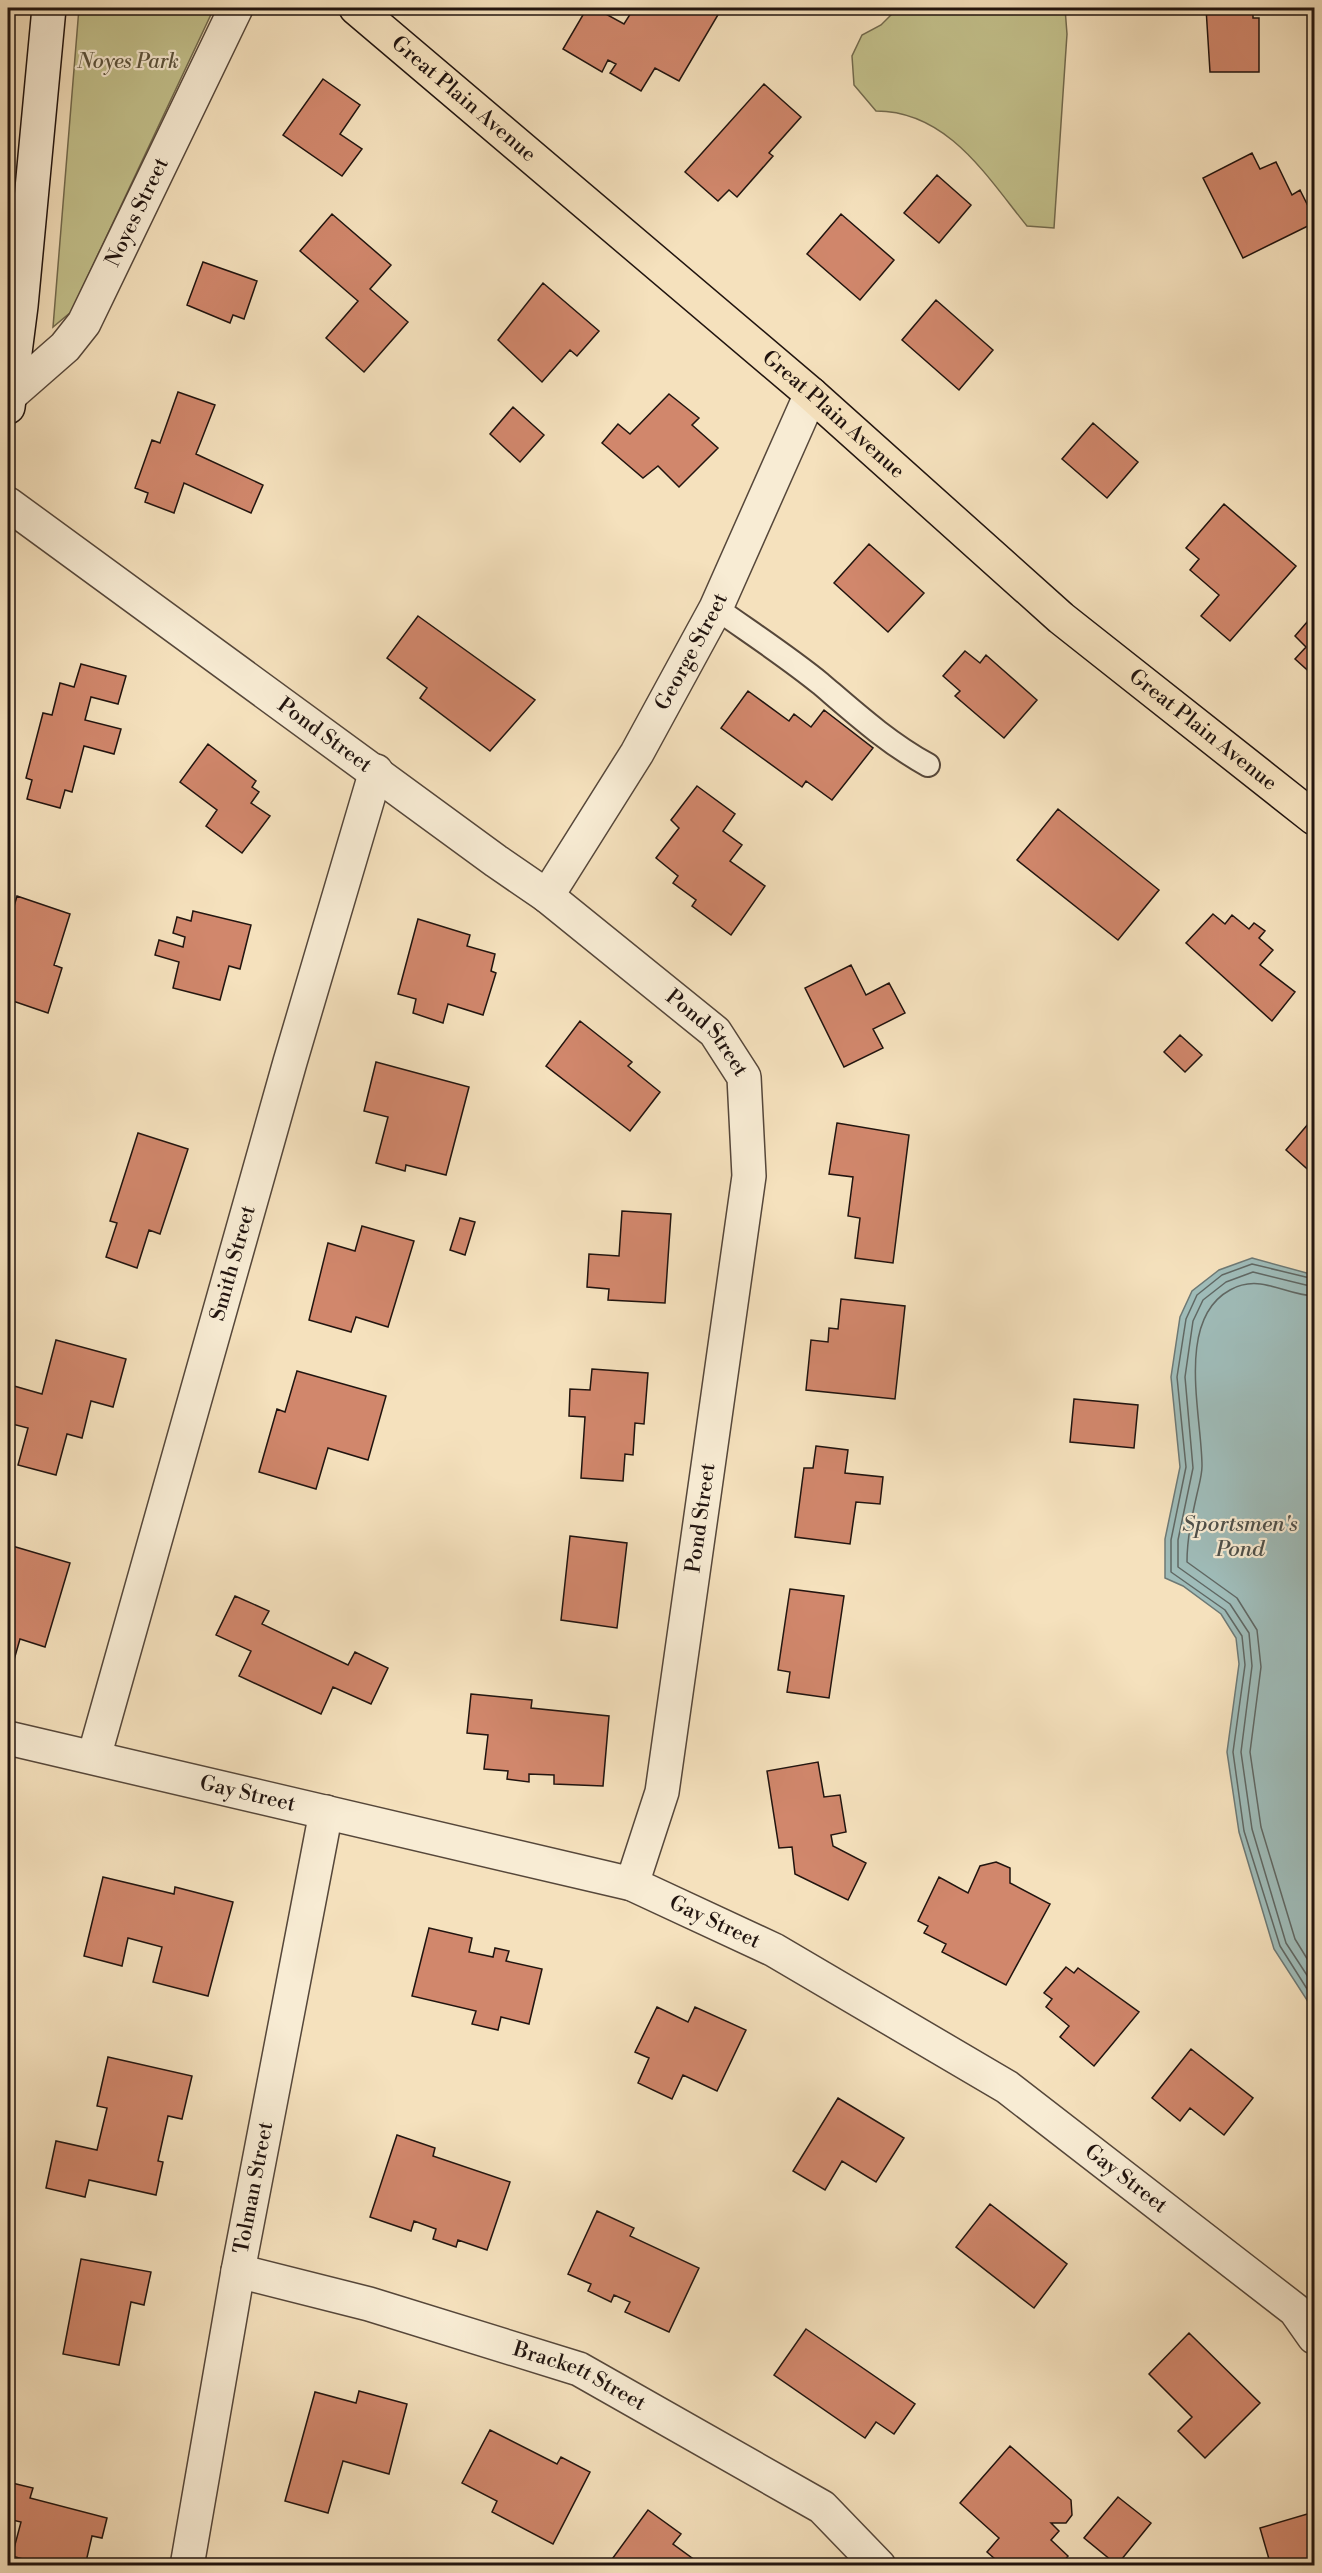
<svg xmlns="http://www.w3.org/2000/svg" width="1322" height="2573" font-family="'Libre Bodoni',serif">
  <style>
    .green { fill: #c3c18c; stroke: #726a4e; stroke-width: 1.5 }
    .water { fill: #9fbcb9; stroke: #6d7975; stroke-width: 1.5 }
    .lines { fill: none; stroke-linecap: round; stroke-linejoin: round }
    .shore { stroke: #606864; stroke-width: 1.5 }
    .building { fill: #d1876c; stroke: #21140f; stroke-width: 1.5 }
    .service-casing { stroke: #56473a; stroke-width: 26 }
    .minor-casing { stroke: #56473a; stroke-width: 36 }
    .secondary-casing { stroke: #21140f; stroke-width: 36 }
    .primary-casing { stroke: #21140f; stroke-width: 36 }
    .service { stroke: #f8ecd4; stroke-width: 22 }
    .minor { stroke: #f8ecd4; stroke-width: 33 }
    .secondary { stroke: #f8ecd4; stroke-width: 33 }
    .primary { stroke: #f5e1bd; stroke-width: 33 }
    .labels { text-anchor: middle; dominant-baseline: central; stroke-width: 4.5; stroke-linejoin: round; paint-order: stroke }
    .park-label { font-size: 21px; font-style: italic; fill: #5a513b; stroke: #f8ecd4 }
    .street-label { font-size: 21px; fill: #21140f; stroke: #f8ecd4 }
    .water-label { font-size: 22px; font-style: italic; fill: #4d4f4a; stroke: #f8ecd4 }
  </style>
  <rect width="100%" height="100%" fill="#f5e1bd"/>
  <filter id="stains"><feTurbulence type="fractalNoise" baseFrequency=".00333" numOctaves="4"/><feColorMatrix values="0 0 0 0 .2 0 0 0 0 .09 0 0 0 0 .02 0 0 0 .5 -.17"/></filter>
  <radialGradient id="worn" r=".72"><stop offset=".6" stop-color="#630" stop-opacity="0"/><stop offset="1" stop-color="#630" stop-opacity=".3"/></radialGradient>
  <path class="green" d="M79,8H214L71,312L53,327Z
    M898,8H1065L1067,34L1054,228L1027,226C987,177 948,111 876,111L854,85L852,56L862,35L881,25Z"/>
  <path class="water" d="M1252,1258L1314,1275V2011L1274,1949L1239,1832L1227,1752L1239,1664L1236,1638L1221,1614L1183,1586L1165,1578V1539L1180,1467L1171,1377L1180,1317L1192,1291L1219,1270Z"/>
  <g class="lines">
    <path class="shore" d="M1314,1279L1252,1264L1222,1275L1197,1295L1186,1319L1177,1377L1186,1467L1171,1540V1572L1225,1610L1242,1636L1245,1665L1233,1752L1244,1831L1280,1946L1314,2000
      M1314,1287L1253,1272L1226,1282L1203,1300L1193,1321L1185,1377L1193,1468L1178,1540V1567L1230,1604L1249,1633L1252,1666L1241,1752L1252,1829L1286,1943L1314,1986
      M1314,1296C1284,1295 1260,1273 1230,1290C1175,1320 1202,1416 1202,1466C1202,1475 1199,1485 1197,1494C1192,1516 1187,1538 1187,1562L1237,1598L1257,1630L1261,1667L1250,1752L1261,1827L1295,1939L1314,1970"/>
  </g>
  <path class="building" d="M587,8H595L624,24L634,8H722L679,81L655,68L641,91L610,73L616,64L608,60L602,72L563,49Z
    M1206,8H1253V18H1259V72H1210Z
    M323,79L360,105L340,134L362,149L342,176L283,135Z
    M764,84L801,117L769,153L773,156L737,197L729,190L718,201L685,172Z
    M1252,153L1260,169L1276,162L1292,195L1300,190L1314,218V223L1243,258L1203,178Z
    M937,175L971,205L939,243L904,213Z
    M332,214L391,265L370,289L408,322L364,372L326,338L358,301L300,251Z
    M841,214L894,260L860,300L807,254Z
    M203,262L257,281L244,319L233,315L230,323L187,305Z
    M543,283L599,331L577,356L570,350L542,382L498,340Z
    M936,300L993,350L959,390L902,340Z
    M178,392L215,405L196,454L263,485L251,513L184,483L174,513L145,502L148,493L135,488L152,440L160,443Z
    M669,394L699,418L692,425L718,448L679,487L658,466L643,478L602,443L618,424L630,434Z
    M513,407L544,435L520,462L490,434Z
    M1093,423L1138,462L1107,498L1062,459Z
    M1224,504L1296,566L1230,641L1201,616L1219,595L1190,570L1199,559L1186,548Z
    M869,544L924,593L888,632L834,583Z
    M418,616L535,700L490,751L420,698L427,688L387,658Z
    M1307,622L1314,629V676L1295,659L1306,647L1295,636Z
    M965,651L980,663L986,655L1037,700L1004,738L955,696L960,691L943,676Z
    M81,664L126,676L118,704L91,697L85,720L121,729L114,754L84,746L72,792L65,790L60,808L27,799L32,780L26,778L43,713L52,715L60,683L74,687Z
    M748,691L789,721L794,714L811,727L824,710L873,748L832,800L806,781L802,787L721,728Z
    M208,744L256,781L252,787L259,792L251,803L270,816L242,853L206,826L217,810L180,782Z
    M697,786L735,814L723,831L742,845L730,861L765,886L731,935L692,906L696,900L673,883L678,876L656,858L679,828L671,820Z
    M1058,809L1159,890L1118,940L1017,860Z
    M17,896L70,914L54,965L62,968L48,1013L10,1000L8,1008V927Z
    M193,911L251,925L240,969L229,966L220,1000L173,988L179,962L155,955L159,940L183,947L185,937L173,933L177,917L191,921Z
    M1213,914L1225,924L1232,915L1249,929L1254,923L1265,931L1259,938L1273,950L1260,965L1295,992L1272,1021L1186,943Z
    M418,919L470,935L467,946L495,954L491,971L496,973L483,1015L448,1004L443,1023L413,1013L416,999L398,994Z
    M851,965L866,995L889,983L905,1013L873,1029L883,1048L844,1067L805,988Z
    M580,1021L632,1062L628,1066L660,1092L630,1131L546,1066Z
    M1180,1035L1202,1055L1185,1072L1164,1052Z
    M376,1062L469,1087L446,1175L406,1165L405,1171L376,1163L388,1117L364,1111Z
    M1314,1117V1175L1286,1150Z
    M837,1123L909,1135L893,1263L855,1258L860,1218L848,1216L853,1177L829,1174Z
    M138,1133L188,1149L160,1234L149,1230L137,1268L106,1257L117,1223L110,1221Z
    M622,1211L671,1214L665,1303L608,1300L609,1289L587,1287L589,1254L619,1256Z
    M460,1218L475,1222L465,1255L450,1250Z
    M362,1226L414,1241L388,1327L356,1317L351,1332L309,1320L328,1243L355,1251Z
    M841,1299L905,1306L895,1399L806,1390L811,1340L828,1342L829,1328L838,1329Z
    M56,1340L126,1359L113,1407L91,1401L82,1438L67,1434L56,1475L18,1465L28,1428L8,1423V1410L14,1386L42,1394Z
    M592,1369L648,1373L644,1424L635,1423L633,1455L625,1454L623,1481L581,1478L585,1417L569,1416L570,1389L590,1390Z
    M297,1371L386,1396L368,1460L328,1448L316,1489L259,1472L277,1409L285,1412Z
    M1074,1399L1138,1405L1134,1448L1070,1442Z
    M816,1446L848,1450L845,1473L883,1477L880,1504L856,1502L850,1544L795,1537L804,1468H813Z
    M570,1536L627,1543L617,1628L561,1620Z
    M9,1545L70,1563L45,1647L20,1639L14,1660L8,1659V1552Z
    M790,1589L844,1596L829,1698L787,1692L790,1672L778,1670Z
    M235,1596L269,1611L262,1624L348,1665L355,1652L388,1668L371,1704L333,1687L321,1714L239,1676L251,1651L216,1635Z
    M471,1694L532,1700L531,1708L609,1716L603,1786L554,1784V1775L529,1774V1782L507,1779L508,1771L484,1769L488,1735L467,1733Z
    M818,1762L824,1797L840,1795L846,1832L831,1835L833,1846L866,1863L848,1900L795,1874L792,1847L779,1848L767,1771Z
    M996,1862L1010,1868V1883L1050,1904L1006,1985L942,1952L946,1944L924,1933L928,1926L918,1921L939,1877L968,1893L980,1866Z
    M103,1877L174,1894L175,1887L233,1902L208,1996L153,1982L162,1947L128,1938L122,1966L84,1956Z
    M429,1928L472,1938L469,1952L493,1957L495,1948L509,1951L506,1961L542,1969L529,2024L501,2017L498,2030L472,2024L476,2011L412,1996Z
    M1066,1967L1074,1973L1078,1968L1139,2012L1094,2066L1060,2037L1069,2026L1046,2007L1052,1999L1044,1993Z
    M657,2007L688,2022L695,2007L746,2030L717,2091L683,2075L672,2099L638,2083L649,2058L635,2052Z
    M1191,2049L1253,2098L1224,2135L1190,2108L1180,2121L1152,2098Z
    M108,2057L192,2076L182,2119L168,2116L158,2161L163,2162L156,2195L89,2180L85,2197L46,2188L56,2141L97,2150L107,2108L97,2106Z
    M838,2098L904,2138L876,2182L842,2161L825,2190L793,2171Z
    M397,2135L435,2148L433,2156L510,2182L487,2250L458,2240L456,2247L433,2239L436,2229L414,2221L411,2231L370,2217Z
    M990,2204L1067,2264L1034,2308L956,2247Z
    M597,2211L634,2228L630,2236L699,2268L669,2332L625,2312L630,2302L614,2295L611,2302L588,2291L591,2284L568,2274Z
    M81,2259L151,2272L144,2305L131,2302L119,2365L63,2354Z
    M806,2329L915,2404L894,2434L876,2422L865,2438L774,2375Z
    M1189,2333L1260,2403L1205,2458L1178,2431L1192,2417L1149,2374Z
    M359,2391L407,2404L389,2474L343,2461L328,2513L285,2501L315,2392L356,2403Z
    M490,2430L557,2464L561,2457L590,2472L553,2544L492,2512L497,2501L462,2483Z
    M1010,2446L1071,2500L1072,2515L1066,2523H1051L1059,2531L1051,2540L1068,2556L1060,2566H1003L987,2552L999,2538L960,2503Z
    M8,2482L33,2488L30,2498L107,2518L102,2538L92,2536L85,2566H48L12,2556L21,2522L8,2519Z
    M1118,2497L1151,2523L1117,2565L1084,2538Z
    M648,2510L681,2534L673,2544L703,2566H607Z
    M1314,2512V2566H1271L1260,2528Z"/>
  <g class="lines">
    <g class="service-casing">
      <path id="service" d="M716,608C751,633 788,657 821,684C856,714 888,743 928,765"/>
    </g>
    <g class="minor-casing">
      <g id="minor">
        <path id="s1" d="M9,396L65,347L84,323L236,8"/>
        <path id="s2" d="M8,504L496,861L547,896L715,1032L744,1077L749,1176L662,1792L632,1884"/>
        <path id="s3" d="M547,896L637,753L716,608L811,394"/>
        <path id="s4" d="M8,1738L632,1884L774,1950L1007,2087L1295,2310L1314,2337"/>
        <path id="s5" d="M94,1757L290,1062L376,771"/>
        <path id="s6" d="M238,2271L369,2304L579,2369L822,2507L879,2566"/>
        <path id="s7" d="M187,2566L238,2271L326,1812"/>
      </g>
    </g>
    <g class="secondary-casing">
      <path id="secondary" d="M8,407L21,306L49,8"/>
    </g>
    <g class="primary-casing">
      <g id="primary">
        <path id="s8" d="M356,8L811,394L1061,618L1314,818"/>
      </g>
    </g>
    <use href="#service" class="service"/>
    <use href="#minor" class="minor"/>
    <use href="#secondary" class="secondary"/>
    <use href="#primary" class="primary"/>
  </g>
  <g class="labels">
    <g class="park-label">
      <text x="128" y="62">Noyes Park</text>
    </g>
    <g class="street-label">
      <text stroke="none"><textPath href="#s8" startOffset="141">Great Plain Avenue</textPath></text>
      <text stroke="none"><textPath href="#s1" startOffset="228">Noyes Street</textPath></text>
      <text stroke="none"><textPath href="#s8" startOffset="627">Great Plain Avenue</textPath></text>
      <text stroke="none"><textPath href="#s3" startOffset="284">George Street</textPath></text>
      <text stroke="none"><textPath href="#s8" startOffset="1113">Great Plain Avenue</textPath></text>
      <text stroke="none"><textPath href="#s2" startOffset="392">Pond Street</textPath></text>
      <text stroke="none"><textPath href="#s2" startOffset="878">Pond Street</textPath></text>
      <text stroke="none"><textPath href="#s5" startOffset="513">Smith Street</textPath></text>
      <text transform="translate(701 1518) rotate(-82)">Pond Street</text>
      <text stroke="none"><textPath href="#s4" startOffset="246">Gay Street</textPath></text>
      <text stroke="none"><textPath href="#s4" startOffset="732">Gay Street</textPath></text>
      <text stroke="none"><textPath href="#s4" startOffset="1218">Gay Street</textPath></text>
      <text stroke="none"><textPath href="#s7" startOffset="384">Tolman Street</textPath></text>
      <text stroke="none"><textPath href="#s6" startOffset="358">Brackett Street</textPath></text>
    </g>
    <g class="water-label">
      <text x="1240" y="1524">Sportsmen's<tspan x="1240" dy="25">Pond</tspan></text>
    </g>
  </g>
  <rect width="1322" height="2573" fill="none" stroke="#f5e1bd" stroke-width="30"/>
  <rect x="9" y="9" width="1304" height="2555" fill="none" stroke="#21140f" stroke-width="3"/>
  <rect x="15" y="15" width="1292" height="2543" fill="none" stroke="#21140f" stroke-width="1.5"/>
  <rect width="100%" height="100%" filter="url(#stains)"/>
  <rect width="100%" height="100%" fill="url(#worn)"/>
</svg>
